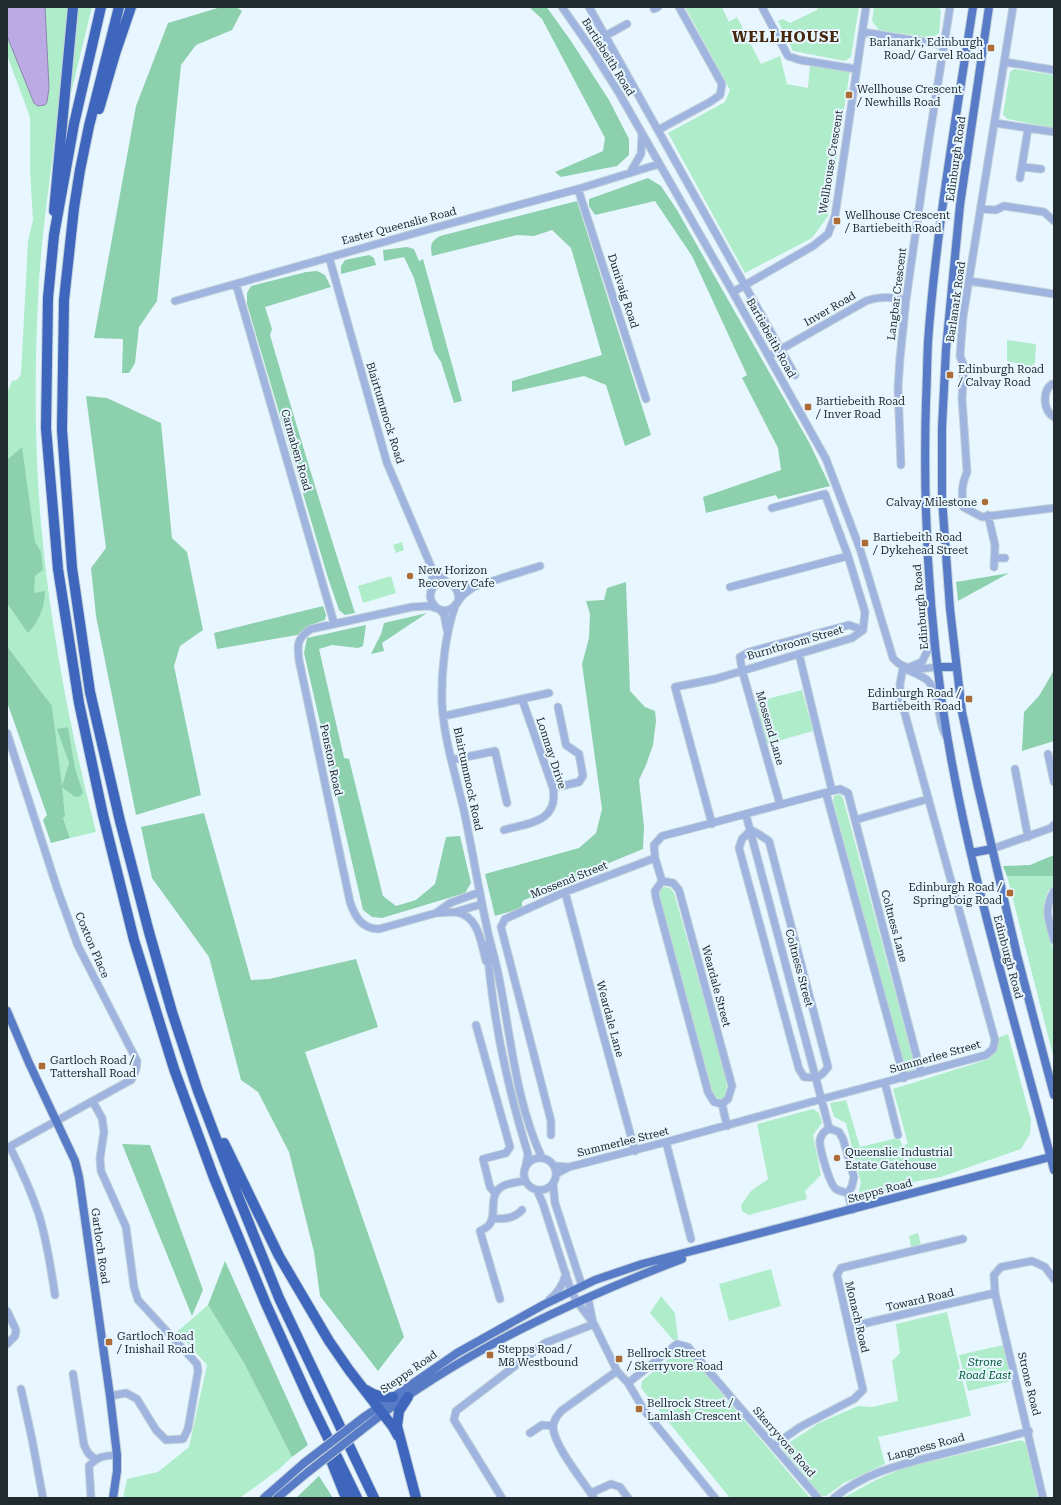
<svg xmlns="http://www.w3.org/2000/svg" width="1061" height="1505" font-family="'Roboto Serif',serif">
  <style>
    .green { fill: #aeecca; fill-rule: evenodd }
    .forest { fill: #8dd0ad }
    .water { fill: #bbaae4; stroke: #8d84ae }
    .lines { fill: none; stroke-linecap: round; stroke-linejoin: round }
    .minor-casing { stroke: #c4d2da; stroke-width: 9 }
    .major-casing { stroke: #c4d2da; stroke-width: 10 }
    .highway-casing { stroke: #c4d2da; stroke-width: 12 }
    .minor { stroke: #9fb4de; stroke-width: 7 }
    .major { stroke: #587bc7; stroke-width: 8 }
    .highway { stroke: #3e66bd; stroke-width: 10 }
    .major-bridge-casing { stroke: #c4d2da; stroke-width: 10; stroke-linecap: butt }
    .major-bridge { stroke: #587bc7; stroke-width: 8 }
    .poi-dot { fill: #ad6c36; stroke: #e8f7ff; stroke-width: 1.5 }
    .labels { text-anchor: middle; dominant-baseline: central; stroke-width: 4; stroke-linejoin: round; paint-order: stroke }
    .poi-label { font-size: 11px; fill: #212b2f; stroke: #e8f7ff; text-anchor: start }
    .street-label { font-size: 11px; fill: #212b2f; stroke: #e8f7ff }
    .park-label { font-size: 11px; font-style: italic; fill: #025a3a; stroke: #e8f7ff }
    .district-label { font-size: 15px; font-weight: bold; letter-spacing: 1px; fill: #46270d; stroke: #e8f7ff }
  </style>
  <rect width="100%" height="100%" fill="#e8f7ff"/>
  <path class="green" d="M7,7H68C66,38 63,68 60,99C53,159 43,220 39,281C34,369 34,458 43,544C53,642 72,738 96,832L70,838L63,818L65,816L52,706L7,646V393L12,381L17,380L21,374L28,241L33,220L30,170V117L7,55ZM68,727L75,768L83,792L62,787L69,763L58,729Z
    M75,7H92L63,126Z
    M685,7H722L729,22L737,17L761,64L780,56L787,84L808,88L810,65L850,70L828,216L812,238L745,273L668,133L725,102L730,90Z
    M818,7H859L851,57L845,61L793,51L778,21L783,19L790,23L817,10Z
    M874,7H938L941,11L939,33L932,38L879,30L872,21Z
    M1014,69L1054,75V128L1007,119L1003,114L1010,72Z
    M1007,340L1036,344L1035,363L1030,368L1028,366L1007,361Z
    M402,542L404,550L396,553L393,545Z
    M391,576L396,593L363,603L358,586Z
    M802,690L813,731L767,744L755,702Z
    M839,794L843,798L915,1066L914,1072L908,1073L905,1070L833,801L834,796Z
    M1007,876H1054V885L1048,891L1044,904L1045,918L1054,953V1059Z
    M664,887L670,888L674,893L727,1080L726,1093L723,1099L718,1101L715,1098L712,1091L659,895V890Z
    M1008,1034L1031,1120L1030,1134L1021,1149L941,1177L918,1181L861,1199L859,1190L861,1183L846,1123L834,1117L830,1103L846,1100L860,1147L897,1138L901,1141L902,1146L908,1144L893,1089L989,1059L997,1048V1038Z
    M813,1109L819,1113L822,1123L813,1135L821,1175L805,1191L807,1199L749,1215L742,1211L741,1205L751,1191L768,1179L757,1124Z
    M918,1233L921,1244L911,1247L909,1236Z
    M771,1269L781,1306L729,1321L719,1284Z
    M661,1296L675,1313L678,1339L673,1340L650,1313Z
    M208,1305L244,1363L292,1457L278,1470L240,1498H123L127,1479L158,1472L189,1447L207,1365L177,1332Z
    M947,1312L971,1416L878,1437L885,1464L844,1483L826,1496H822L783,1450L784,1446L819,1423L858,1406L872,1407L898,1401L892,1361L900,1353L896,1324Z
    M1003,1345L1011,1381L968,1391L959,1355Z
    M678,1351L687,1352L810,1498H730L641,1388L642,1381Z
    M1021,1440L1026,1443L1038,1498H843L874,1481L903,1468Z"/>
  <path class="forest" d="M221,7H236L242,11L232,30L196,45L181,65L157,301L139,327L135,363L129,373H122L123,339L94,338L136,106L168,23Z
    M529,7H546L548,9L571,41L609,100L629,139V155L617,166L561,177L555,172L603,151L605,138L542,19Z
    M648,178L661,186L677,210L810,444L830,486L778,499L776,495L706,513L703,497L781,470L778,448L742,378L747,375L692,256L655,201L595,215L589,206V199Z
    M577,201L651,435L625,446L606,385L584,376L512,392V381L602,355L571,248L552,230L534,236L517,235L432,256C430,245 431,241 440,236Z
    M407,247L414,249L419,261L423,259L462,401L454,403L441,362L434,351L414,278L404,257L384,261L383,250Z
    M369,255L374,258L376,265L341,274V266L345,260Z
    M317,271L325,275L331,287L265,307L272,329L270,335C297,428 325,520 355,613L345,615L339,610L328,578L247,304V293L251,286L306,272Z
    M86,396L107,398L161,423L172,538L187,552L203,630L180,646L174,666L201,795L136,815L96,616L91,568L106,548Z
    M22,447L35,542L41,552L43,570L35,576L34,593L45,591C45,607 39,621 28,633L7,603V460Z
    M1009,573L958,601L956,582Z
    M626,582L630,691L645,707L655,711L656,721L653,745L646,765L639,780L644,827L643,849L609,863L563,887L549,892H543L524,900L522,902V908L495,916L485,874L579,848L596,833L602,809L582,664L589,638L590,614L586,601L604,600L607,588Z
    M323,606L326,615L325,620L313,624L297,635L217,649L214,633Z
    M427,613L382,643L384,651L371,654L381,634L384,623Z
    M366,625L363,646L358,648L332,645L319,649L344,758L349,759L383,896L396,906L416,900L435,884L446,837L460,836L471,883L465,893L382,918L372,917L363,910L304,653L307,638Z
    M7,646L52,706L62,786L69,763L57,729L68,727L75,768L83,792L81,796L75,797L62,787L65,816L63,818L70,838L51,843L43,820L47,815L7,702Z
    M1054,670V741L1022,751L1024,712L1039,696Z
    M204,813L251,980L269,979L356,959L378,1027L305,1052L404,1337L378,1371L320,1296L314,1252L289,1152L258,1092L241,1080L209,957L152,878L141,827Z
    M1054,855V876H1007L1003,866L1030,865Z
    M122,1144L150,1145L203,1290L192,1316Z
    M225,1261L308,1445L292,1457L244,1363L208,1305Z
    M319,1476L333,1498H296Z"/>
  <path class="water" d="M7,7H45L49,88L47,102L45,105L38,106L34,103L7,36Z"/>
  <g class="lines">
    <g class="minor-casing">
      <path id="minor" d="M562,7L592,50L619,93L731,289L826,459L860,549L893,658C904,672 921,669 938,667
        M589,7L795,375
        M762,7L788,56L800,60L856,69
        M1013,7L963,317L960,356L964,366L962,398L967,472C961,485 962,494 963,507L982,517L1054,508
        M654,9L658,7
        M863,32L943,45
        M605,36L627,24
        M1005,62L1054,70
        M995,123L1054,132
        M658,130L710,102L720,95L722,84L679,7
        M1022,167L1041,169
        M630,173L641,154L642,135
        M1020,178L1028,129
        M578,189L646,399
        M981,209L996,210L1004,206L1044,212L1054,221
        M329,257L387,463L433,571L431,593
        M970,281L1054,294
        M236,284L334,623
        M733,292L813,246L828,234L835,216L866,7
        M175,301L419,232L578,189L659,164
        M769,356L866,301C881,296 891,297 906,300
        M1052,384C1042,391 1043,411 1054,417
        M901,465L898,388L900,358L906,300L928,146L950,7
        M772,508L825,494L848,556L865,612L863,630
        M988,515L995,545L994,567
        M995,558H1005
        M433,571L448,583
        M451,584L477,586
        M730,587L848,556
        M458,602C462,585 442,574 432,589C426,600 437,613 448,610C456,608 458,600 463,595C466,592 471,589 475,586C482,583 489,582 496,580C510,575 525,571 540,566
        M455,606C445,635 441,673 442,704C444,740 456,776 464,811C472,848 478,886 486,923C489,940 495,957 498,973C511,1035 515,1100 542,1158
        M439,609L429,606L412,607L311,629C297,638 297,645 299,660L350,902C355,917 362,929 379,929L436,913L455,912L482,904
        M440,610L444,614L447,630
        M799,654L832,791
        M910,667L922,662L934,637
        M908,670C914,673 922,676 927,680C942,694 936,720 946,736
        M444,716L549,693
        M7,733L57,888L78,946L137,1061C137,1069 135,1074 131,1080L7,1148
        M1048,754L1054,782
        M452,760L495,751L507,803
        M1015,769L1028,837
        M553,788L579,782L583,776L579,754L566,745L558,707
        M826,793L904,1078
        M780,804L742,670L740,657L749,652L849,625L863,630
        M746,815L829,1128
        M855,820L928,799
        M712,824L675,687L715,679L852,638L863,630
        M504,830C529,823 559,822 553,788L522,699
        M751,830L760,835L769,841L828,1067C820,1078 818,1078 804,1077L799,1069L739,848L742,839Z
        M992,849L1051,828L1054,825
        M655,858L662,881L655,891L656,898L708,1092L714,1102L722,1104L727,1126
        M662,881L673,883L679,890L732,1086L728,1099L722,1104
        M1054,891C1043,909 1049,922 1054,940
        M565,892L598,1016L635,1151
        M456,912C479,916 481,943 486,961
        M436,913L450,903L480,892
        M487,944C492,1015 507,1086 528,1154L526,1165
        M476,1025L510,1147L506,1153L483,1159L490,1187L495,1193
        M885,1083L898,1135
        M93,1102L102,1118L104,1132L100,1158L101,1171L126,1227L134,1287L138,1300L197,1364L198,1371L188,1429L183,1439L166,1440L156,1430L137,1399L126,1393L110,1396
        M829,1128L839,1132L843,1139L854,1177L852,1186L848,1193L852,1210
        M829,1128C825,1131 821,1134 820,1140C819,1148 830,1185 836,1189C839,1191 844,1192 848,1193
        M551,1135V1121L501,927L505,919L565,892L655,858L654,845L662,836C722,821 780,804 840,789L848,793L921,1073
        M666,1142L691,1239
        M10,1147C21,1169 31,1191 39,1215C47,1241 51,1268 55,1295
        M524 1174a16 16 0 1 1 32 0a16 16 0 1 1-32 0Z
        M554,1166L569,1167L556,1174
        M569,1167L666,1142L822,1099L986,1055L993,1049L995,1040L900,696V684L903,668
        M553,1183L555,1203L582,1286
        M537,1190L543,1204L571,1291L578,1303L594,1324L617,1371L628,1383L644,1410L715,1498
        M492,1218C503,1220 515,1218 522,1210
        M588,1298L593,1323
        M500,1299L480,1231C482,1230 486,1228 488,1226C499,1216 486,1195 503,1186C509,1183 518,1182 525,1181
        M549,1300C558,1293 563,1285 566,1274
        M7,1311L16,1330L15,1336L7,1344
        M849,1327L995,1293
        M73,1374L84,1445L88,1453L95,1459
        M628,1383L677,1344L688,1347L818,1498
        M21,1389L32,1439L43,1498
        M530,1433L542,1425L553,1426
        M773,1446L800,1427L854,1399L863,1390L837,1275L841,1268L963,1239
        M591,1493L611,1484L620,1487L628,1498
        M91,1498L89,1466C98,1456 104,1456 117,1455
        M502,1498L454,1420L456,1411L545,1343L594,1324
        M594,1498C583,1481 554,1446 553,1427C553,1421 557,1416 561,1411L617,1371
        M834,1498C866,1471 907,1463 946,1453C974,1446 1001,1439 1029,1431
        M1043,1498L995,1293L994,1275L1001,1267L1032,1261L1045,1267L1054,1279"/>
    </g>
    <g class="major-casing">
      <path id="major" d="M973,7C956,118 936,230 928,342C927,362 927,382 926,401C923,502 928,603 942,703C965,862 1014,1015 1054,1170
        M989,7L960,205L946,349L942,428V498L950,609L962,712L977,783L1017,955L1054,1095
        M938,667H956
        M971,853L992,849
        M7,1011L29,1063L75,1161L79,1177L110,1396L117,1455V1471L113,1498
        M364,1417L457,1353L543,1305L595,1280L642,1264L1054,1156
        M368,1425C461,1352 572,1301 682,1259
        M264,1498L304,1463
        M277,1498L308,1472"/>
    </g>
    <g class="highway-casing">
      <path id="highway" d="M101,7L74,124L54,235L48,298L46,428L58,569L79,703L103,815L134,940L174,1069L214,1178L266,1304L309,1399L357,1498
        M119,7L89,126L80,170L74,208L64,300L62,430L72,568L90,692L120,821L149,932L172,1012L198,1091L236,1191L279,1298L374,1498
        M99,109L115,54L131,7
        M54,211L73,7
        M224,1143L279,1256L329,1341L349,1370L393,1427L398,1436
        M366,1390C375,1396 383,1398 393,1397
        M408,1397L399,1411L397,1426L416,1498
        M326,1448L346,1498"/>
    </g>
    <use href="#minor" class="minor"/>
    <use href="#major" class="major"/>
    <use href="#highway" class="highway"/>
    <g class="major-bridge-casing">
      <path id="major-bridge" d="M304,1463L364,1417
        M308,1472L368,1425"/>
    </g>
    <use href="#major-bridge" class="major-bridge"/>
  </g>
  <g class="poi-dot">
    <rect x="987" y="44" width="8" height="8" rx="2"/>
    <rect x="845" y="91" width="8" height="8" rx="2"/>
    <rect x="833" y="217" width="8" height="8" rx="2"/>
    <rect x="946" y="371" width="8" height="8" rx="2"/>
    <rect x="804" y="403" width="8" height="8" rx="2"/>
    <circle cx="985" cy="502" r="4"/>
    <rect x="861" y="539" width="8" height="8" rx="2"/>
    <circle cx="410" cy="576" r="4"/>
    <rect x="965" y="695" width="8" height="8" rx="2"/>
    <rect x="1006" y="889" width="8" height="8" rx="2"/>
    <rect x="38" y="1062" width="8" height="8" rx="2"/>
    <circle cx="837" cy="1158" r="4"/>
    <rect x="105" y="1338" width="8" height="8" rx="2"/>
    <rect x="486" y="1351" width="8" height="8" rx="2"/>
    <rect x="615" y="1355" width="8" height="8" rx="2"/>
    <rect x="635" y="1405" width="8" height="8" rx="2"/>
  </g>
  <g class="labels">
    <g class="poi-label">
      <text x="983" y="42" text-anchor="end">Barlanark, Edinburgh<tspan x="983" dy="13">Road/ Garvel Road</tspan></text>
      <text x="857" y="89">Wellhouse Crescent<tspan x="857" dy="13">/ Newhills Road</tspan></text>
      <text x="845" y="215">Wellhouse Crescent<tspan x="845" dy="13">/ Bartiebeith Road</tspan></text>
      <text x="958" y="369">Edinburgh Road<tspan x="958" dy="13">/ Calvay Road</tspan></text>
      <text x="816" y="401">Bartiebeith Road<tspan x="816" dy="13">/ Inver Road</tspan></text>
      <text x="977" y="502" text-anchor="end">Calvay Milestone</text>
      <text x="873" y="537">Bartiebeith Road<tspan x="873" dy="13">/ Dykehead Street</tspan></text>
      <text x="418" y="570">New Horizon<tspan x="418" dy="13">Recovery Cafe</tspan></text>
      <text x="961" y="693" text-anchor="end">Edinburgh Road /<tspan x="961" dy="13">Bartiebeith Road</tspan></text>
      <text x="1002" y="887" text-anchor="end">Edinburgh Road /<tspan x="1002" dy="13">Springboig Road</tspan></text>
      <text x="50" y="1060">Gartloch Road /<tspan x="50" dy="13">Tattershall Road</tspan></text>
      <text x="845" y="1152">Queenslie Industrial<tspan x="845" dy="13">Estate Gatehouse</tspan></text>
      <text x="117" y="1336">Gartloch Road<tspan x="117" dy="13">/ Inishail Road</tspan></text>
      <text x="498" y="1349">Stepps Road /<tspan x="498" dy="13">M8 Westbound</tspan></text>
      <text x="627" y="1353">Bellrock Street<tspan x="627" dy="13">/ Skerryvore Road</tspan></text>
      <text x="647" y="1403">Bellrock Street /<tspan x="647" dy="13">Lamlash Crescent</tspan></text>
    </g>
    <g class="street-label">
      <text transform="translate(608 57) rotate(58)">Bartiebeith Road</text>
      <text transform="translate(956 159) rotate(-82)">Edinburgh Road</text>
      <text transform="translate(831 162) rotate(-81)">Wellhouse Crescent</text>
      <text transform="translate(399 226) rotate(-15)">Easter Queenslie Road</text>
      <text transform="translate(623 291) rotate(72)">Dunivaig Road</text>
      <text transform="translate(897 294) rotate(-83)">Langbar Crescent</text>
      <text transform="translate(956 302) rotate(-82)">Barlanark Road</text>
      <text transform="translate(830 309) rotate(-30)">Inver Road</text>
      <text transform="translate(771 338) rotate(61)">Bartiebeith Road</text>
      <text transform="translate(385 413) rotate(73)">Blairtummock Road</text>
      <text transform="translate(296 450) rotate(74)">Carmaben Road</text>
      <text transform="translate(921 607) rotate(-95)">Edinburgh Road</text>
      <text transform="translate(795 643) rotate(-16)">Burntbroom Street</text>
      <text transform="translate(770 728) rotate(74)">Mossend Lane</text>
      <text transform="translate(551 753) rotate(72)">Lonmay Drive</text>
      <text transform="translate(331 760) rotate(78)">Penston Road</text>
      <text transform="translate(468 779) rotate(78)">Blairtummock Road</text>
      <text transform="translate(569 880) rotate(-22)">Mossend Street</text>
      <text transform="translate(894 926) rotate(75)">Coltness Lane</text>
      <text transform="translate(92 945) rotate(67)">Coxton Place</text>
      <text transform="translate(1008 957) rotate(75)">Edinburgh Road</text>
      <text transform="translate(799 968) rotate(75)">Coltness Street</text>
      <text transform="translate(716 986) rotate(75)">Weardale Street</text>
      <text transform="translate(610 1019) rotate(75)">Weardale Lane</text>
      <text transform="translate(935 1057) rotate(-16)">Summerlee Street</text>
      <text transform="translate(623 1142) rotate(-14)">Summerlee Street</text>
      <text transform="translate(880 1191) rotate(-15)">Stepps Road</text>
      <text transform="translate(100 1246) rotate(82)">Gartloch Road</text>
      <text transform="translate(920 1300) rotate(-13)">Toward Road</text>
      <text transform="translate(857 1317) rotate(77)">Monach Road</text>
      <text transform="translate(409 1372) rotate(-35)">Stepps Road</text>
      <text transform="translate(1029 1384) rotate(76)">Strone Road</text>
      <text transform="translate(784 1442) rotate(49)">Skerryvore Road</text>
      <text transform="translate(926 1447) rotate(-15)">Langness Road</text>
    </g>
    <g class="park-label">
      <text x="985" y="1362">Strone<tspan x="985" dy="13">Road East</tspan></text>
    </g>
    <g class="district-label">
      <text x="786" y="37">WELLHOUSE</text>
    </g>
  </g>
  <rect width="1061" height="1505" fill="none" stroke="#212b2f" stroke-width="16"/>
</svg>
